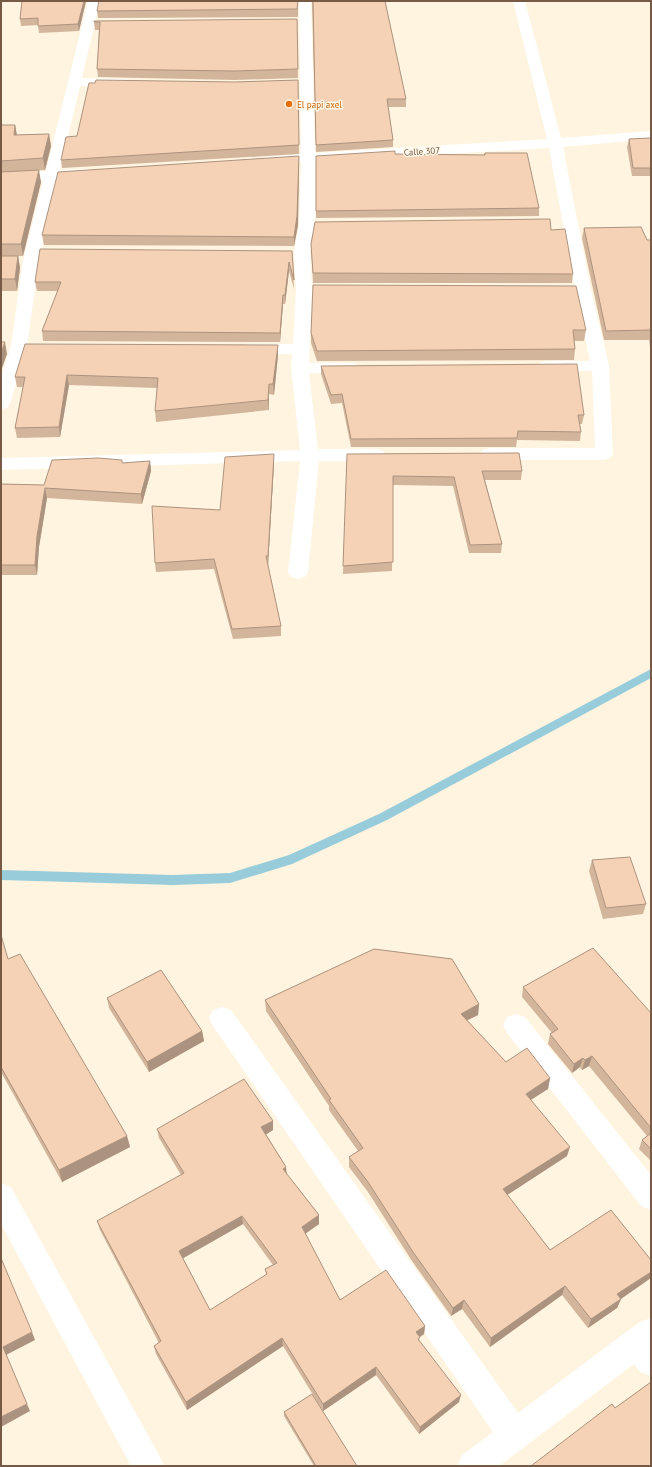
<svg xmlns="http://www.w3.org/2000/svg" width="652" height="1467" font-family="'PT Sans',sans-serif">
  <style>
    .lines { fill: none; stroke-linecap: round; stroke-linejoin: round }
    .stream { fill: #98ccdb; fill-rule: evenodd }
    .minor { fill: #fff; fill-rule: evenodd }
    .wall { fill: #d3b59c; fill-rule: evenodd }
    .shaded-wall { fill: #ac937f }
    .building { fill: #f5d2b5; stroke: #ac937f; fill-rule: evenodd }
    .food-dot { fill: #e8710a; stroke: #fff7e7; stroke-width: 1.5 }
    .labels { text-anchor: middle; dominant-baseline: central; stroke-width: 3; stroke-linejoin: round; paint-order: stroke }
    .far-food-label { font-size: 9px; fill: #c56008; stroke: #fff7e7; text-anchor: start }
    .far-street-label { font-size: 9px; fill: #765a45; stroke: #fff7e7 }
  </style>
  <rect width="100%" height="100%" fill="#fef4df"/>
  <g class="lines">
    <path class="stream" d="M651,669V678L387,820L292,864L230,883L173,885L1,880V870L173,875L230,873L289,855L379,814Z"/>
    <path class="minor" d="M88,1H100L82,78L125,79L130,80L132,83L130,86L125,87L80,86L60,170L88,169L93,170L95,173L93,176L58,179L39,261L27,346L10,404L7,408L1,409V376L11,346L23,261L43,180L1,182V174L46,171Z
      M299,1H311L315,153L547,139L513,1H525L561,138L651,131V139L563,147L591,290L609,366L613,454L610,458L604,460H489L483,458L480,454L483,450L489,448H595L592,371H547L541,370L538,366L541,362L547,361H590L575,290L549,148L315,162V225L310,253L312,289L309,363H350L356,364L359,368L356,372L350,373H309L318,449H377L383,451L386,455L383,459L377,461H319L308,572L305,577L298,579L291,577L288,572L300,461L1,470V458L300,450L291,368L292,354H249L243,353L241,349L243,345L249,344H293L296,289L294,253L299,225L301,162L270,164L265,163L263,160L265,157L301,154Z
      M222,1007L231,1010L518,1413L626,1332L640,1322L651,1318V1376L640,1372L634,1364L499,1466H457L462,1455L493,1432L213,1026L209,1018L213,1010Z
      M516,1014L525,1017L651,1175V1210L641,1206L507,1033L503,1025L507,1017Z
      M1,1183L11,1187L159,1455L164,1466H131L1,1224Z"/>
  </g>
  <path class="wall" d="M22,1H86L79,31L39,33L38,25L21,26L20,19Z
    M298,1V17L98,18L97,11Z
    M312,1L406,99V107H388L393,140V147L316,152Z
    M297,19L298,78L235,80L98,77L97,69L99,30H95L94,22Z
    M298,80L299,154L62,168L61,160L77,136L235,82Z
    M1,125H15L17,135L49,134L51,146L45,170L20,171L41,182L23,256H1Z
    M651,138V176H632L627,147L629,139Z
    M485,153L539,208V216L316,218V156L395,154L484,155Z
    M299,156L298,225L294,246L44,245L42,235Z
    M584,228L647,240H651V355L649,340H604L582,238Z
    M551,230L573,274L572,283H313L311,244Z
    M292,251L294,289L289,271L285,304H283L280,342L43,341L42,331L58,291H37L35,282Z
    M1,256H18L20,268L17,291H1Z
    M586,330L584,341H574L575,349L574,360L317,361L311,343V333Z
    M278,355L274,395L269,394V410L156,422L155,411L157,388L69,385L60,437L17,438L15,428L23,387H17L15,377Z
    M321,366L584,415L582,424H580L581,432L580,441L517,440L516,447H351L342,403L331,404L321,374Z
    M347,454L522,471L521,480H485L502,544L501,553H469L453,486L393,485L392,571L343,574Z
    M150,461L151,471L142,504L47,498L39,547L37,575H1V484L44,485L123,463Z
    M274,463L268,566L281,626V636L233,639L214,569L156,572L155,563L220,510Z
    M592,860L646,904L643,914L603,919L589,871Z
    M1,935L8,959L127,1136L130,1147L62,1182L1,1072Z
    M523,987L651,1013V1161L639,1149L642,1140L647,1136L589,1066L582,1070L580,1067L572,1073L548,1044L550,1034L552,1033L522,997Z
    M107,998L202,1031L204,1041L149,1072L109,1008Z
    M265,1000L479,1004L478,1015L467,1020L506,1062L550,1078L548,1089L531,1100L567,1156L507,1195L550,1250L621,1299L617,1308L588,1328L562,1295L490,1347L462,1309L451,1316L412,1261L368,1192L349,1167V1157L358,1151L329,1110V1106L266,1011Z
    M273,1121V1130L266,1134L286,1167V1173L319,1215V1224L305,1234L340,1300L425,1326L424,1334L420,1337L419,1340L459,1402L419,1434L376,1375L323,1411L283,1346L187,1410L156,1354L154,1346L159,1343L100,1230L97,1221L181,1175L159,1138L157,1129ZM243,1224L273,1265L265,1269L266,1275L210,1310L183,1258Z
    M284,1412L357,1466H314L284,1416Z"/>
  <path class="shaded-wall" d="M84,1H86L79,31L78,24Z
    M15,125L17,136L14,135Z
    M49,134L51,146L45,170L43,158Z
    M299,156L298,225L294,246V237Z
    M39,170L41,182L23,256L21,244Z
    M18,256L20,268L17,291L15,279Z
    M289,262V271L285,304V295Z
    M283,295V304L280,342V333Z
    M5,342L7,354L1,371V353Z
    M278,345V355L274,395L273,384Z
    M67,375L69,385L60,437L59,427Z
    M269,384V410L268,400Z
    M274,454V463L268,566V556Z
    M150,461L151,471L142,504L141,494Z
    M45,488L47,498L39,547L37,575L35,565L37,536Z
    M479,1004L478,1015L460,1024L461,1014Z
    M202,1031L204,1041L149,1072L147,1062Z
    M592,1056L589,1066L582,1070L585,1060Z
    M583,1058L580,1067L572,1073L574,1064Z
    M550,1078L548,1089L524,1104L526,1094Z
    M273,1121V1130L262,1137L261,1127Z
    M127,1136L130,1147L62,1182L59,1170Z
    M570,1147L567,1156L501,1199L503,1189Z
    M286,1167L287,1176L283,1169Z
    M319,1215V1224L302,1236V1227Z
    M242,1216L243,1224L180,1260L179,1251Z
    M651,1272V1278L621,1299L617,1308L588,1328L591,1319L617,1294Z
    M565,1286L562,1295L490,1347L491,1338Z
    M464,1300L462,1309L451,1316L453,1308Z
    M425,1326L424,1334L415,1340L416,1332Z
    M32,1332L35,1340L6,1355L30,1411L1,1427L3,1347Z
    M282,1338L283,1346L187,1410L186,1402Z
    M376,1367V1375L323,1411V1404Z
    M461,1395L459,1402L419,1434L420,1427Z"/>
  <path class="building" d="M22,1H84L78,24L38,26V18L20,19Z
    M99,1H298L297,9L97,11Z
    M313,1H385L406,99H387L393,140L316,145Z
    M297,19L298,69L235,71L97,69L100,22H94V21Z
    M96,80L235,82L298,80L299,145L61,160L66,137L77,136L89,83H95Z
    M1,125H15L14,135L49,134L43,158L1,161Z
    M651,138V168H633L629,139Z
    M395,151V154L485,155V153H527L539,208L316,211V156Z
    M299,156L297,216L294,237L42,235L58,172Z
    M39,170L21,244H1V172Z
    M550,219L551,230L565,229L573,274L313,273L311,244L315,222Z
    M641,227L647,240H651V335L650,330L606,331L584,228Z
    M40,249L292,251L294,280L289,262L285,295H283L280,333L42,331L61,282H35Z
    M1,256H18L15,279H1Z
    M313,285L576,286L586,330H573L575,349L317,351L311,333Z
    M1,342H5L1,353Z
    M25,344L278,345L273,384H269L268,400L155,411L158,378L67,375L59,427L15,428L25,377H15Z
    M577,364L584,415H578L581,432L518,431L517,438L351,439L342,394L331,395L321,366Z
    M519,453L522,471H482L502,544L470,545L454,477L393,476V562L343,566L347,454Z
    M274,454L268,556H266L281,626L232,629L214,559L155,563L152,506L220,510L225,457Z
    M98,458L122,460V463L150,461L141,494L45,488L37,536L35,565H1V484L44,485L52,460Z
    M630,857L646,904L606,908L592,860Z
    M1,935L8,959L20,954L127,1136L59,1170L1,1067Z
    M593,948L651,1013V1128L592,1056L585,1060L583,1058L574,1064L550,1034L558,1029L523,987Z
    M374,949L452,959L479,1004L461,1014L506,1062L527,1048L550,1078L526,1094L570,1147L503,1189L550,1250L611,1210L651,1260V1272L617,1294L621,1299L591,1319L565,1286L491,1338L464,1300L453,1308L413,1252L368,1182L349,1157L363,1148L329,1100L331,1099L265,1000Z
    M161,970L202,1031L147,1062L107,998Z
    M244,1079L273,1121L261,1127L286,1167L283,1169L319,1215L302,1227L340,1300L386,1270L425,1326L416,1332L420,1337L418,1339L461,1395L420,1427L376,1367L323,1404L282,1338L186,1402L154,1346L161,1341L97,1221L184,1173L157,1129ZM242,1216L277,1263L265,1269L267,1274L210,1310L179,1251Z
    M651,1133V1149L642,1140Z
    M1,1258L32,1332L3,1347L27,1404L1,1417Z
    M651,1382V1466H531L612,1404L615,1408Z
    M312,1394L357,1466H316L284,1412Z"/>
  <circle class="food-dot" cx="289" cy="104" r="4"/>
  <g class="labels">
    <g class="far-food-label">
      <text x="297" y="104">El papi axel</text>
    </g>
    <g class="far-street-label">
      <text transform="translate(422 151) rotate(-4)">Calle 307</text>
    </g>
  </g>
  <rect width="652" height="1467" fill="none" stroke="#765a45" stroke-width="4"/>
</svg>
